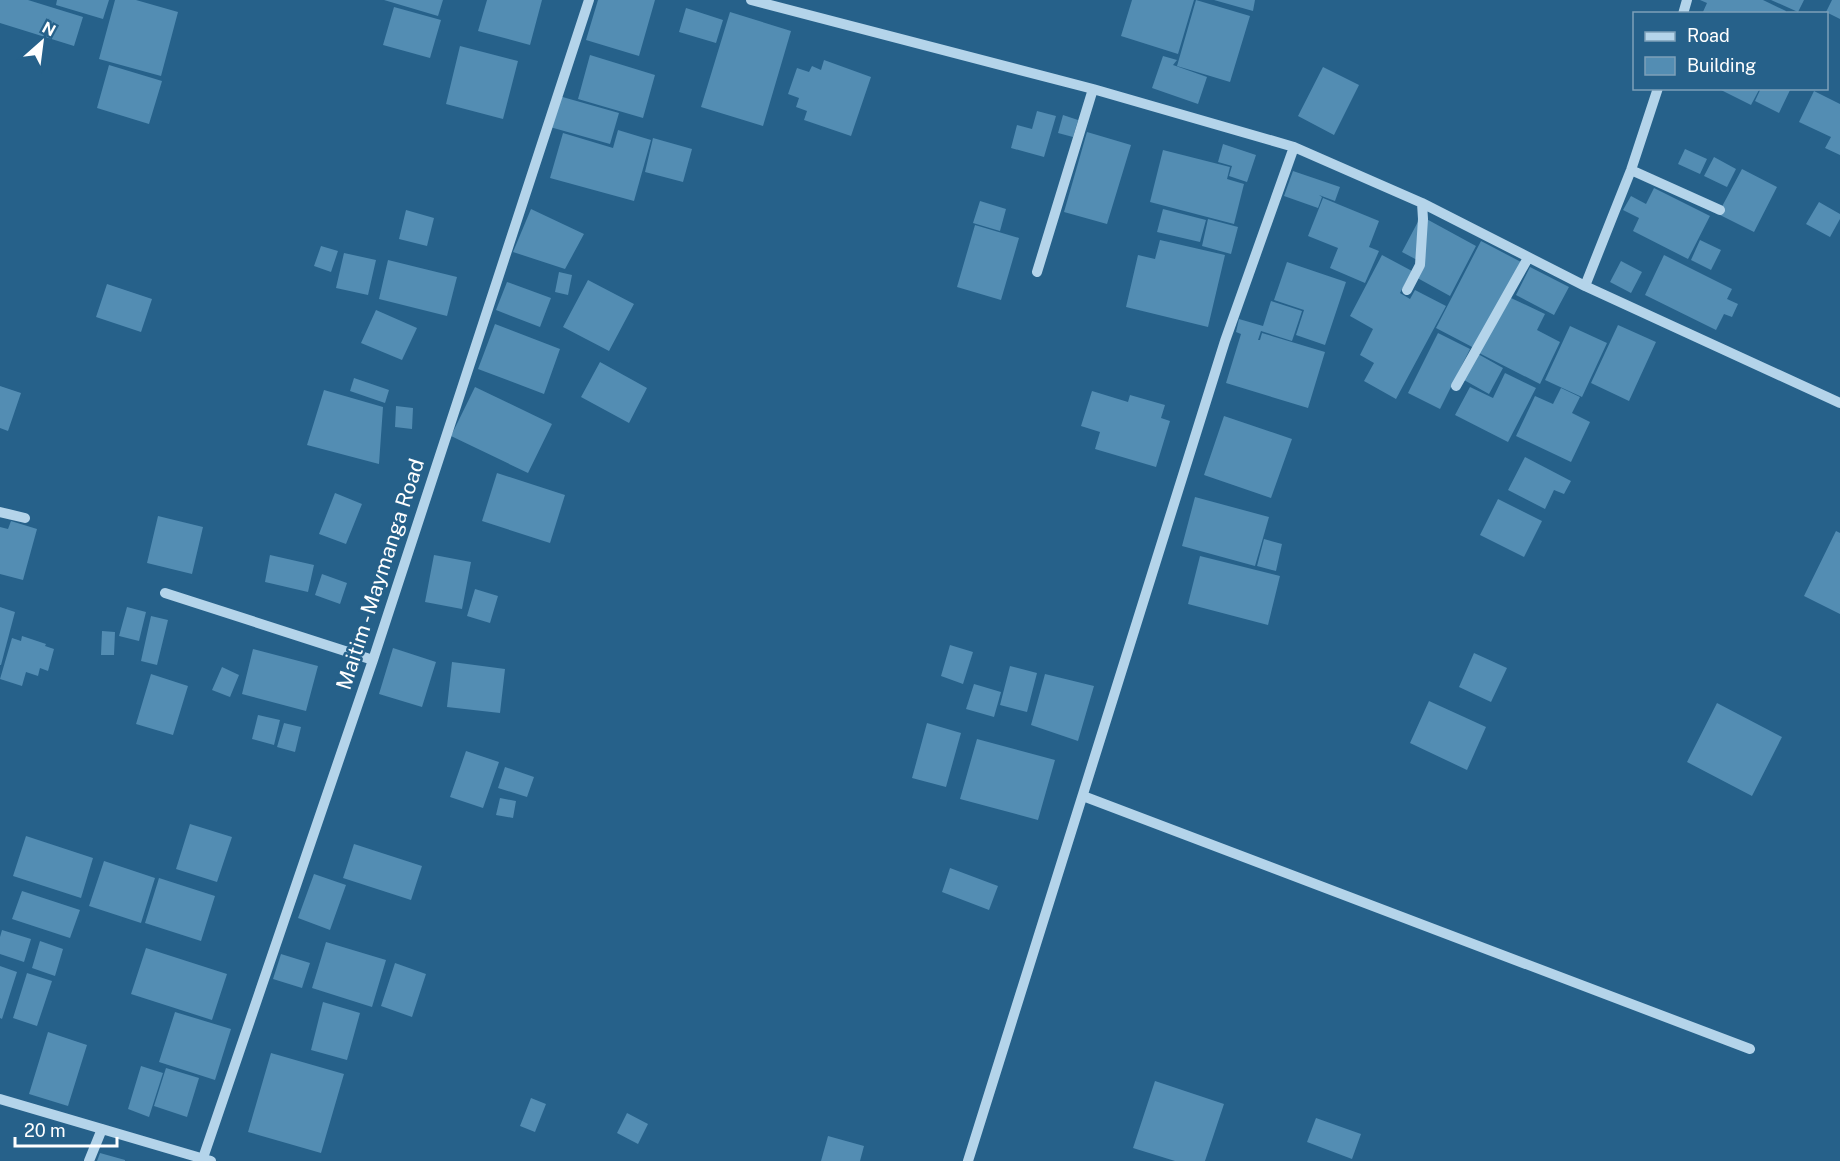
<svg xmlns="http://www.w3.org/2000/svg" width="1840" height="1161" font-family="'Public Sans',sans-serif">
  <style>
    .building { fill: #538db3 }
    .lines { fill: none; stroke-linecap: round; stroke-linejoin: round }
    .minor { stroke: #b4d4ea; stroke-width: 10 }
    .labels { text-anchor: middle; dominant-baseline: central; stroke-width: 5; stroke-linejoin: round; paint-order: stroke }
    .street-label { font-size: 21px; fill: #fff; stroke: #26618a }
  </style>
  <rect width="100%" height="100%" fill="#26618a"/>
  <path class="building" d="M0,0H28L83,17L74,46L0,23Z
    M57,0H109L103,19L56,5Z
    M115,0H136L178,12L161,76L99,59Z
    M384,0H443L438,16Z
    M487,0H542L530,45L478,31Z
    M598,0H655L639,56L586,40Z
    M1132,0H1194L1178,54L1121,36Z
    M1196,0L1250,16L1230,82L1177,66Z
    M1214,0H1255L1253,11Z
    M1700,0H1763L1786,11L1785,14H1702L1707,3Z
    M1771,0H1804L1798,12Z
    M1832,0H1840V19L1826,12Z
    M394,7L441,20L430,58L383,45Z
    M686,8L723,20L716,43L679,32Z
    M730,12L791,31L763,126L701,107Z
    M460,46L518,61L503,119L446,104Z
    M590,55L655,75L643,118L578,99Z
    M1163,56L1177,60L1173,65L1207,77L1198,104L1152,88Z
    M824,60L871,77L851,136L804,120L807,111L796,107L799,98L788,94L797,68L809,72L812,66L821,70Z
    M109,65L162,81L149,124L97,108Z
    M1323,67L1359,85L1334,135L1298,116Z
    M1717,88H1760L1751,105Z
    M1761,88H1791L1779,113L1755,101Z
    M1814,91L1840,104V155L1825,148L1831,137L1799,122Z
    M559,96L619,113L610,144L550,127Z
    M1037,111L1056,116L1044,157L1011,148L1017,125L1032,129Z
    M1063,115L1078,120L1073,137L1058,133Z
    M618,130L651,140L634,201L550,178L563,133L613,148Z
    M1087,132L1131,145L1107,224L1064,212Z
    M653,138L692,149L683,182L645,172Z
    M1223,144L1256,155L1247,182L1229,176L1232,166L1218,162Z
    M1685,149L1707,159L1700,174L1678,164Z
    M1163,150L1230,167L1227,179L1244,184L1234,224L1150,202Z
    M1714,157L1736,169L1727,187L1704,176Z
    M1742,169L1777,187L1754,232L1718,214Z
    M1293,171L1340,187L1335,201L1319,195L1322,197L1318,208L1284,196Z
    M1654,188L1710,216L1688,259L1633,231L1639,218L1623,210L1631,196L1646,204Z
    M1323,198L1379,221L1369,247L1379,251L1365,283L1330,268L1338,248L1308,236Z
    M980,201L1006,209L1000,231L973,223Z
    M1819,202L1840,214V219L1830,237L1806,224Z
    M531,209L584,234L565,269L513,252Z
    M1163,209L1206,220L1200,242L1157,232Z
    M406,210L434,218L427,246L399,239Z
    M1421,216L1476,246L1450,296L1412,275L1419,261L1402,252Z
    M1208,219L1238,227L1231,254L1202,246Z
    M975,225L1019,238L1001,300L957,287Z
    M1160,240L1225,255L1208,327L1126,307L1138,255L1155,259Z
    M1700,240L1721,250L1711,270L1691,260Z
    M1481,241L1521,262L1476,349L1436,328Z
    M321,246L338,251L331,272L314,266Z
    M344,253L376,260L368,295L336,288Z
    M1382,255L1412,271L1400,293L1410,299L1415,290L1446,306L1396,399L1364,381L1374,363L1360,355L1373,329L1350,316Z
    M1664,255L1732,289L1727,299L1738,304L1732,317L1724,314L1716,330L1645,295Z
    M388,260L457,277L447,316L379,299Z
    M1621,261L1642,272L1631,293L1610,282Z
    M1287,262L1346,282L1325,345L1296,335L1304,310L1274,300Z
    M1530,267L1569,287L1554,315L1516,295Z
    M559,272L572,275L568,295L555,292Z
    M588,280L634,304L609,351L563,327Z
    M507,282L551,298L540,327L496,310Z
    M107,284L152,299L141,332L96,317Z
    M1511,298L1545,314L1537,330L1560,342L1540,384L1479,353Z
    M1271,301L1302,311L1292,341L1261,331L1258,340H1260L1262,333L1325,352L1308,408L1226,383L1241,334L1236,332L1239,319L1263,326Z
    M376,310L417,328L402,360L361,343Z
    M495,324L560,349L544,394L478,369Z
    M1618,325L1656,342L1629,401L1591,383Z
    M1570,326L1607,343L1582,397L1545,380Z
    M1438,333L1470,349L1440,409L1408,393Z
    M1478,354L1503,368L1489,394L1464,380Z
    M600,362L647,388L629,423L581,397Z
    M1505,373L1536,388L1508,442L1455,415L1470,387L1493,398Z
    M354,378L389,390L385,403L350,391Z
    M0,386L21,393L8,431L0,428Z
    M475,387L552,424L528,473L451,436Z
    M1561,388L1580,397L1572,413L1590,422L1571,462L1516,436L1535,396L1553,404Z
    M324,390L383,407L379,464L307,445Z
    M1092,391L1128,402L1130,395L1165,405L1161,418L1170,421L1156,467L1095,449L1100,432L1081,426Z
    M396,406L413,408L412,429L395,427Z
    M1224,416L1292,439L1271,498L1204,475Z
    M1525,457L1571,481L1564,494L1554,490L1545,509L1508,490Z
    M497,473L565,495L550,543L482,521Z
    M335,493L362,504L346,544L319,534Z
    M1195,497L1269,517L1255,566L1182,546Z
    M1498,499L1542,521L1524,557L1480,535Z
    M158,516L203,527L192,574L147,563Z
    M11,521L37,529L23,580L0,574V527L8,529Z
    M1836,531L1840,533V614L1804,596Z
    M1264,539L1282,544L1276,571L1257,566Z
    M270,555L314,565L308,592L265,582Z
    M434,555L471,562L462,609L425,602Z
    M1200,556L1280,576L1268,625L1188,604Z
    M322,574L347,583L340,604L315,595Z
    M475,589L498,596L490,623L467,616Z
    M0,607L15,612L1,665H0Z
    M127,607L146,612L139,641L119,636Z
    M151,616L168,620L157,665L141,661Z
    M102,631L115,632L114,655H101Z
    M22,636L46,644L45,646L54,649L48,671L40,668L38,676L26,672L22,686L0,679L12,638L21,641Z
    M950,645L973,652L963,684L941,676Z
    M393,648L436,662L422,707L379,694Z
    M253,649L318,666L306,711L242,694Z
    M1474,653L1507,668L1491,702L1459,687Z
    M452,662L505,669L500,713L447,707Z
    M1010,666L1037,673L1027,712L1000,705Z
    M222,667L239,675L230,697L212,690Z
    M151,674L188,686L173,735L136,724Z
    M1045,674L1094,686L1078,741L1031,725Z
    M974,684L1001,692L994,717L966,709Z
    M1429,701L1486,727L1467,770L1410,743Z
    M1717,703L1782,737L1752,796L1687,762Z
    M258,715L280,720L274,745L252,739Z
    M284,723L301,727L295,752L277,747Z
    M927,723L961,733L946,787L912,778Z
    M977,739L1055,760L1038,820L960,799Z
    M466,751L499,762L483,808L450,797Z
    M505,767L534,777L527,797L498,788Z
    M500,798L516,801L513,818L496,815Z
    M190,824L232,837L217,882L176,869Z
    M26,836L93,858L81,898L13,876Z
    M354,844L422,866L411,900L343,878Z
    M104,861L155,878L141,923L89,906Z
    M950,868L998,886L989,910L942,892Z
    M314,874L346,885L330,930L298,918Z
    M159,878L215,896L201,941L145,923Z
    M22,891L80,910L70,938L12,919Z
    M2,930L31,939L24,962L0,954V937Z
    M40,941L63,949L55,976L32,968Z
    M326,942L386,960L372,1007L312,988Z
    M146,948L227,974L212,1020L131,994Z
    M281,954L310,963L302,988L273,979Z
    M395,963L426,974L412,1017L381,1006Z
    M0,966L17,972L2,1019L0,1018Z
    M27,973L52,981L37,1026L13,1018Z
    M323,1002L360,1013L347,1060L311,1050Z
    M175,1012L231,1029L215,1080L159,1062Z
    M48,1032L87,1045L68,1106L29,1094Z
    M271,1053L344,1074L321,1153L248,1132Z
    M141,1066L163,1073L149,1117L128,1109Z
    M166,1068L199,1078L187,1117L154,1106Z
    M1155,1081L1224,1104L1205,1161H1175L1133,1148Z
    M531,1098L546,1104L535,1132L520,1126Z
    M627,1113L648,1124L638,1144L617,1133Z
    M1316,1118L1361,1134L1352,1159L1307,1142Z
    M828,1136L864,1146L860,1161H821Z
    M100,1153L125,1160V1161H97Z"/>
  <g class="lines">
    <path class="minor" d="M751,0L1093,89L1294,147L1422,203L1585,286L1840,403
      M1683,14L1687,0
      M1631,170L1720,210
      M1037,272L1093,89
      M1585,286L1631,170L1658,88
      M1407,290L1420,265L1423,219L1422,203
      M1456,386L1528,258
      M0,512L25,518
      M165,593L373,660
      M1083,796L1750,1049
      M0,1099L211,1161
      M203,1158L373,660L589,0
      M89,1161L102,1129
      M968,1161L1225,341L1294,147"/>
  </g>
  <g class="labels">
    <g class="street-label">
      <text transform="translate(380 574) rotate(-72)">Maitim - Maymanga Road</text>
    </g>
  </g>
  <rect x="1633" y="12" width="195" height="78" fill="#26618a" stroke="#7da0b9" stroke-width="1.5"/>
  <rect x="1645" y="32" width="30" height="9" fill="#b4d4ea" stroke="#7da0b9" stroke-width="1.5"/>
  <text x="1687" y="42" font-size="18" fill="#ffffff">Road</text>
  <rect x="1645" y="57" width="30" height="18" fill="#538db3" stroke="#7da0b9" stroke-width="1.5"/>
  <text x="1687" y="72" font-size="18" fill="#ffffff">Building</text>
  <g transform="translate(42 42) rotate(28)" stroke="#26618a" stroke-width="4.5" paint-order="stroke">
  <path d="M0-4.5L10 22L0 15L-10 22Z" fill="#ffffff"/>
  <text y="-9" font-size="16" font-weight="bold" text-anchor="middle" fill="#ffffff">N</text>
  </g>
  <path d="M15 1137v9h102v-9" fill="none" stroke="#ffffff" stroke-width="3"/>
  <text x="24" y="1137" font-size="18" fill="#ffffff" stroke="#26618a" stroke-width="4.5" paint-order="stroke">20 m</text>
</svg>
